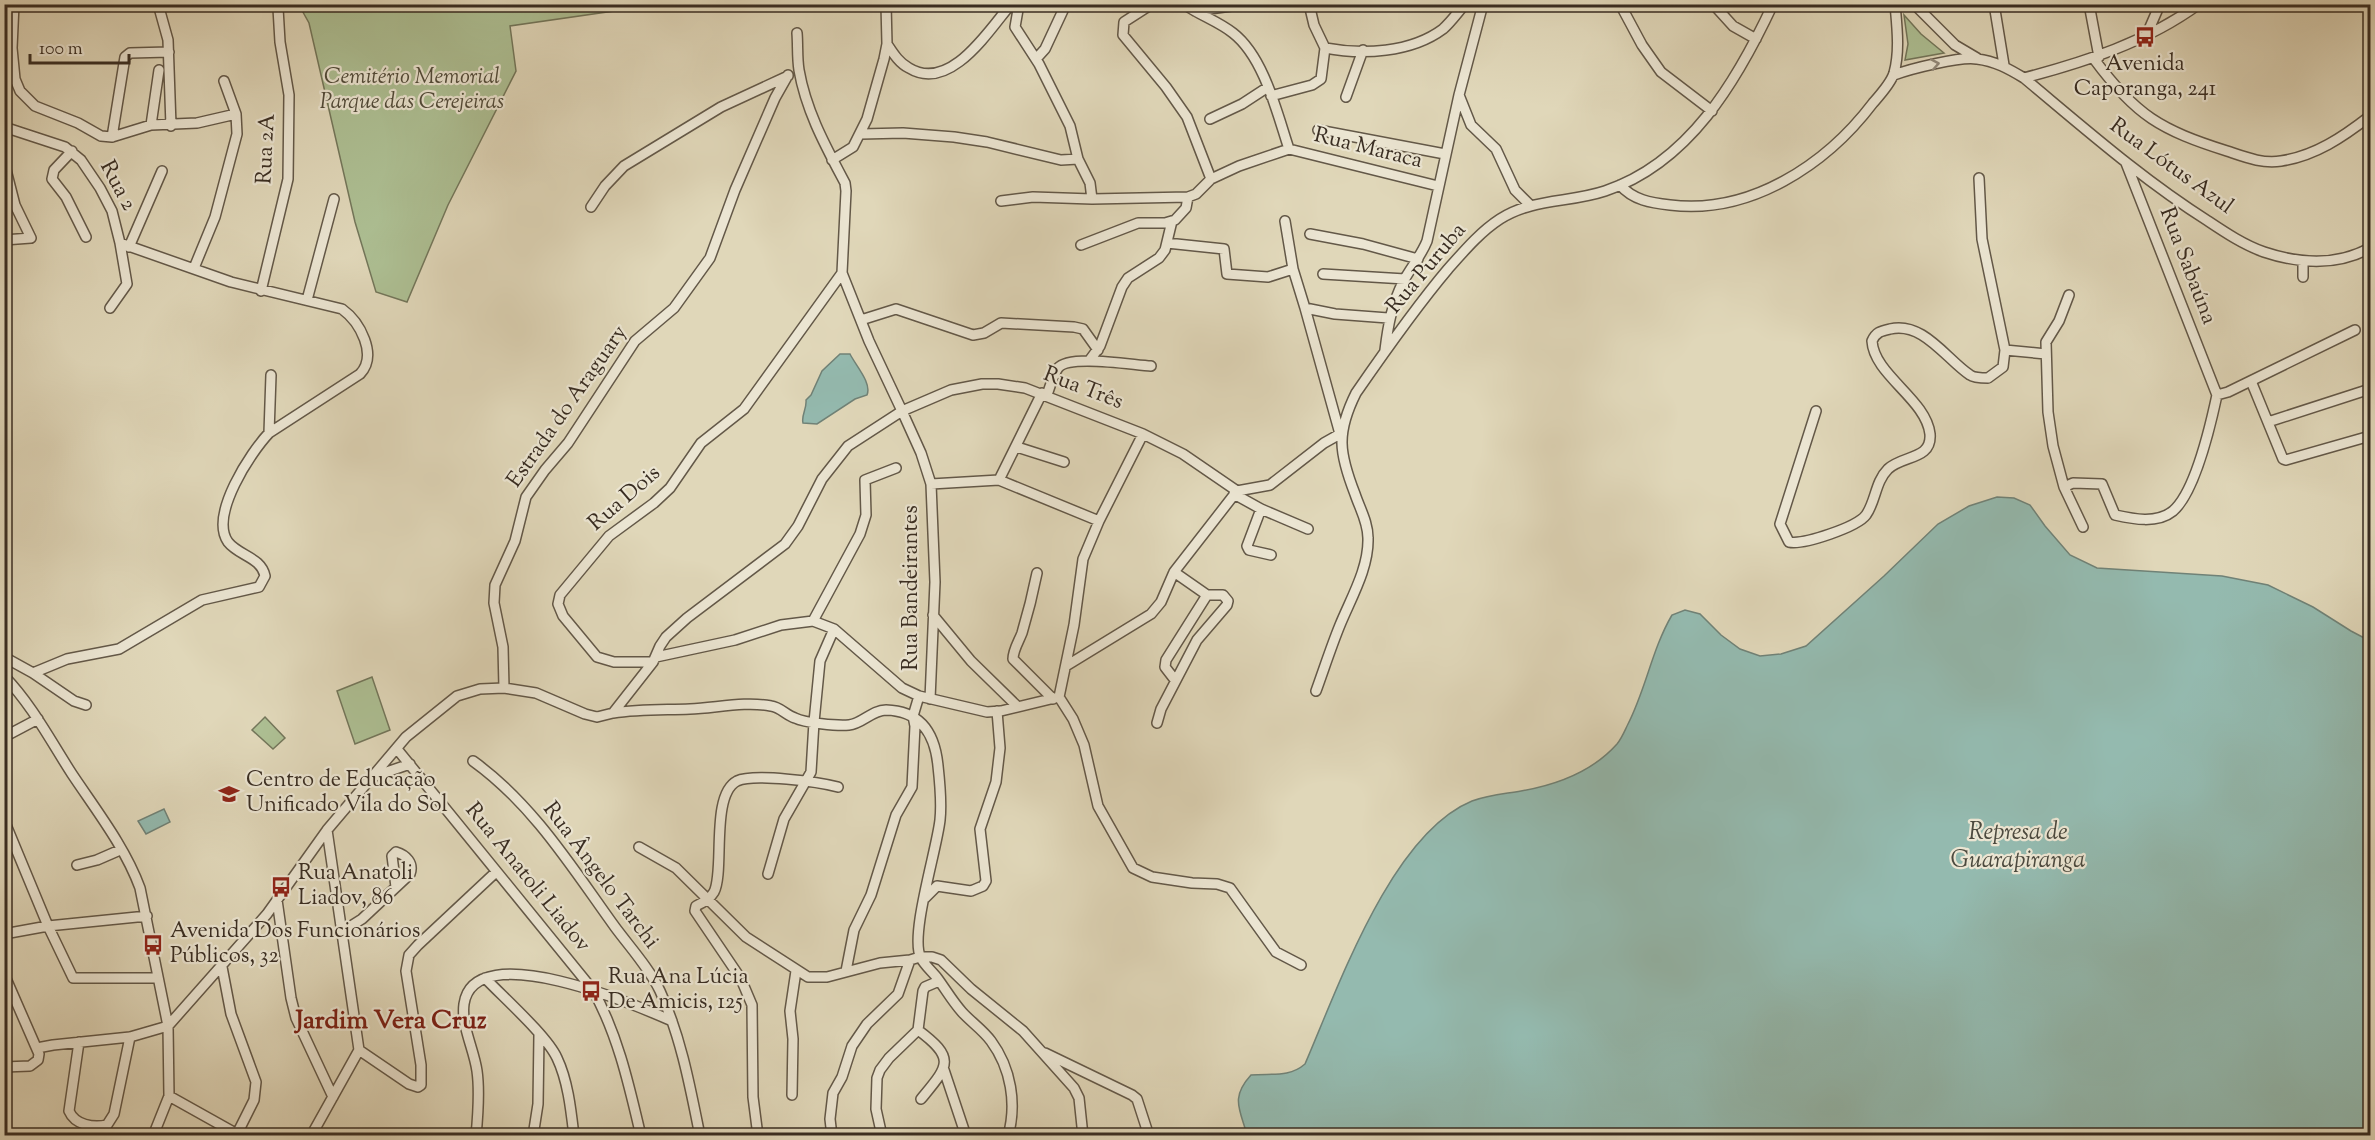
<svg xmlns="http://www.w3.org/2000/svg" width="2375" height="1140" font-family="'Sorts Mill Goudy',serif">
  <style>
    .green { fill: #adbf93; stroke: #73765a; stroke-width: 1.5 }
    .water { fill: #94baaf; stroke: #708277; stroke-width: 1.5 }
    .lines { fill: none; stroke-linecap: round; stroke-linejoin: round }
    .minor-casing { stroke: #635848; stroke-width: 12 }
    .minor { stroke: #ebe5d2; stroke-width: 9 }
    .oneway { stroke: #92897a }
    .labels { text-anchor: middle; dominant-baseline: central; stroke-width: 4.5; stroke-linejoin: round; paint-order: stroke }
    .poi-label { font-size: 22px; fill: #392d22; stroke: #ebe5d2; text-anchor: start }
    .park-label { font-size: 22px; font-style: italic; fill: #504a39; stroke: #ebe5d2 }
    .street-label { font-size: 22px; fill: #392d22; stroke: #ebe5d2 }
    .water-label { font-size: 24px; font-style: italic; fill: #4b493e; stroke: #ebe5d2 }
    .quarter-label { font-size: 26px; font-weight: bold; fill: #7a1f14; stroke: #ebe5d2 }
  </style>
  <rect width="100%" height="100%" fill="#e0d7b9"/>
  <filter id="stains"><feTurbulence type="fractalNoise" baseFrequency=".00333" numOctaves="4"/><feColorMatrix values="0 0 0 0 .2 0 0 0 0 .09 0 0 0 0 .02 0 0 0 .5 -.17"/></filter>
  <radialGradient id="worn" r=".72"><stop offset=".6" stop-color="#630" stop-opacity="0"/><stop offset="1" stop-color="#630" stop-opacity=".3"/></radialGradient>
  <path class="green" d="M299,5H656L510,26L516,71L448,205L407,302L376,292L355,222L309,23Z
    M1904,15L1921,34L1944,53L1905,60L1908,44Z
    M372,677L390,730L355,744L337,691Z
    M265,717L285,738L273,749L252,730Z"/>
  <path class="water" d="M840,354H850C856,366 872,383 867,395L855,399L817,424L803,423C801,415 807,409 806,400L811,395L822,371Z
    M1997,497L2014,498L2030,505L2045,526L2070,555L2097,568L2222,576L2268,585L2313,607L2351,631L2370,641V1135H1247C1240,1109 1230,1098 1251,1075C1271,1073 1289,1078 1305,1064C1338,988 1391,834 1472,801C1489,795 1504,794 1521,791C1556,785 1593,771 1617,744C1622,738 1625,730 1628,724C1646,689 1652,649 1672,615L1685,610L1700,614L1721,635L1740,649L1760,656L1781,654L1806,646L1884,576L1938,524L1969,506Z
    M164,809L170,822L146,834L138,821Z"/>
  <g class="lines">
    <g class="minor-casing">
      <path id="minor" d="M14,4L12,48L15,79L20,91L35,106L78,123L101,136L112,137L151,125L197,123L236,114
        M158,4L168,40L171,126
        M1019,4L1015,27L1039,64L1070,126L1078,159
        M1184,4C1199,15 1218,21 1233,33C1264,57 1277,113 1289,149L1239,166L1211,179
        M1483,4L1459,95L1471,125L1496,149L1515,190L1529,204
        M1620,4L1642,45L1661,72L1712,111
        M1713,4L1733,26L1756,39
        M1914,4L1955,45L1977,58
        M1994,4L2004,65
        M2089,4L2099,57
        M1195,11L1246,4
        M2147,34L2160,4
        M887,44C893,53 899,63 909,68C950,93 989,30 1011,4
        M1325,48C1362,55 1411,53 1443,29C1451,22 1458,12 1465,4
        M1036,59L1045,49L1066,4
        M2094,59C2136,116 2161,130 2227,151C2245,157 2262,164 2281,161C2315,156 2343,137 2370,116
        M1894,75C1910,69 1961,56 1977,59C1995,61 2009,69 2024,78C2084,128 2143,180 2208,221C2226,233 2244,245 2264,252C2300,264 2337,266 2370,248
        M4,78L11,53
        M2024,78C2085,62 2147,42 2199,4
        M1271,96L1312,85L1321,79L1325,48L1314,25L1309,4
        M1346,97L1363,50
        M1210,119L1242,104L1268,87
        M151,125L159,70
        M4,127L65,147L81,160L100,188L112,211L120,243L127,284L110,308
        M1318,130L1445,154
        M861,134L903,133L954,137L987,142L1061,160L1078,159L1090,183L1092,199
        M112,137L125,57L130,53L169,52
        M1289,149L1438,186
        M72,151L54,170L52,179L66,197L86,237
        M832,160L853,147L867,119L884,59L887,44L886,4
        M4,162L15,205L31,238L4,240
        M2126,163L2217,395L2228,392L2355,330
        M1620,185C1633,200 1651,203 1670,205C1750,215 1826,165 1873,103C1880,95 1891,83 1894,73C1900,51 1897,27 1895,4
        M1001,201L1033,197L1092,199L1188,197L1196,194L1211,179L1187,117L1166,87L1123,35L1124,22L1152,4
        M591,207L605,186L624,166L721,107L788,76
        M1285,221L1293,269L1305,308L1335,314L1388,318
        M1310,234L1363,244L1418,259
        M1167,243L1224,249L1227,274L1268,277L1293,269
        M1081,245L1138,223H1165L1175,220L1186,208L1188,197
        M129,247L162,171
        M2303,261V277
        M194,268L215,217L237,134L236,114L224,81
        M1323,274L1405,279
        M261,291L288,179L289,95L280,42L278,8
        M307,300L334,199
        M861,320L896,309L973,335L984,333L1001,323L1074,327L1083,329L1098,350
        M1385,350C1388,325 1392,304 1403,282C1411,267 1421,256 1427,241L1459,95
        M2005,350L2046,354
        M1089,361L1100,346L1122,287L1128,278L1159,258L1165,250L1172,221
        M2251,381L2283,459L2286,460L2370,436
        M1047,395C1050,387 1053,375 1058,368C1069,354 1132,365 1151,366
        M1816,411L1780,524L1789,542C1804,545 1857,527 1866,515C1876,501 1875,482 1888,469C1903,455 1932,460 1930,434C1926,399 1874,375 1872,341C1876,332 1881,331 1890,329C1923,321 1946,359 1970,375C1974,378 1982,378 1988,378L2003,367L2005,350L1982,239L1979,178
        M2268,422L2370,389
        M269,433L271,375
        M1143,434L1099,521L1083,559L1074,625L1059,697L1073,719L1084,745L1098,806L1133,868L1152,877L1192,883L1217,884L1230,888L1276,952L1301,965
        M1017,447L1064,462
        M999,480L1042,393
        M931,484L999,480L1099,521
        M2064,487L2053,446L2048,412L2046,342L2059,321L2069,295
        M1234,494L1261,509L1308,529
        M1261,509L1247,546L1249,550L1271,555
        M2083,527L2064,487L2073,483L2102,484L2115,515C2133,519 2157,524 2173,511C2195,492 2211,423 2217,395
        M1037,573C1033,593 1028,613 1022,633C1019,641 1013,650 1013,659L1053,699
        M933,615L971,661L1017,706
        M813,621L860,534L866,515L865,480L896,468
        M4,657L33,673L74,701L86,705
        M656,657L735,640L781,625L813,621L834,629L902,688L919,696L987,712L1001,711L1059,697
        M653,662H614L597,657L563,616L558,604L560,595L609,536L654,503L670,488L701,443L744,409L842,273
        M1066,666L1151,614L1161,602L1174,572L1237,491L1270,485L1324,443L1340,434L1305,308
        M33,673L67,659L119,649L202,600L259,587L265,576C261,557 239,556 228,542C209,515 251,452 269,433L360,374C378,355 360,322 342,309L231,282L120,243
        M4,676C32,705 50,740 72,774C96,810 125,847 140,888L168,1026L169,1096L153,1136
        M1175,680L1165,667L1166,660L1207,595
        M504,688L536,693L585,714L597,717L613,713L653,662L660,646L666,637L687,618L785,544L798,526L822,479L848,446L902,411L869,341L842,273L846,191L845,183C826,147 806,111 799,70C797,58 798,45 797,33
        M1316,691C1324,669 1331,647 1340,625C1351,598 1369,568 1368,538C1368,522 1360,509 1355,494C1339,453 1336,433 1356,393C1385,351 1415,308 1448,269C1464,251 1480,232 1500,219C1533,198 1569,203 1605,191C1689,163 1737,81 1773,4
        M930,699L935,582L931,484L921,453L902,411L951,390L982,384H998L1025,388L1143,434L1183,454L1237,491
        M613,713C639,709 663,710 690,709C716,708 745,701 771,706C780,707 786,715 795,718C805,723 837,726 849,725C862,724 872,710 886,710C921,711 935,734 938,766C940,784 942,802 940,820C937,849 909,937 921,958C925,966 933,972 938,979C946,990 953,1002 962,1012C971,1022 983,1030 991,1041C1011,1068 1017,1104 1008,1136
        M1157,723L1161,709L1197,640L1227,605L1228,601L1223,595H1207L1174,572
        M4,737L38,719
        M397,749L593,990C618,1035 629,1085 641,1136
        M473,761C533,804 573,869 615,927C629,946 650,969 660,991C681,1037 690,1086 700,1136
        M375,776L410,764
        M4,820L48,926L73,978H156
        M639,847L676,868L746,937L808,977H827L880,963L910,960
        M77,865L97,860L120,850
        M768,874L784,819L811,772L814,722L820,661L834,629
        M925,898L937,886L971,891L983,886L986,881L980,829L996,782L1000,748L997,711
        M277,900L291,998L296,1018L333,1097
        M343,931L362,919L410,874C414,863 406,855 396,852L392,856L396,887
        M4,934L48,926L147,916
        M222,967L231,1014L256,1082L254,1100L236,1136
        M846,971L854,930L871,895L896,815L912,787L915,726L913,716L919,696
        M4,974L39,1054L38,1060L30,1066L4,1067
        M485,978C504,998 547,1036 557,1058C568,1081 571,1110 574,1136
        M168,1026L267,914L327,830L406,737L457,696L480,689L504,688L503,647L494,603L495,585L515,541L526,497L545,470L568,443L635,341L674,308L710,258L735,190L775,98L788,75
        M918,1030C957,1059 948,1066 921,1099
        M79,1042L69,1111C75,1125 93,1128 107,1125L114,1114L130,1037
        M37,1048L53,1045L130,1037L168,1026
        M359,1050L409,1084L418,1087L421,1085V1065L406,971L409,955L418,945L496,872
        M1045,1053L1132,1095L1137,1099L1149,1136
        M944,1070L966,1136
        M792,1095L793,1039L790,1011L796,971
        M169,1096L237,1134
        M311,1136L359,1050L327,830
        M476,1136C478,1115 480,1092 477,1071C474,1049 461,1026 464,1004C474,935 638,1006 672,1021
        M533,1136L538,1104L539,1035
        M758,1136L753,1097L752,1005L741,979L695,911L696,906C704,902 710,899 714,892C725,871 710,795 737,781C754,773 819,782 838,787
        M832,1136L830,1119L833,1093L842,1077L852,1046L867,1024L898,994L910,960L920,957H932L941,960L971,989L1023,1031L1074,1088L1079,1098L1083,1136
        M882,1136L876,1109L877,1078L880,1070L889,1058L918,1030L923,991L925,987L939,981"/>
    </g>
    <use href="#minor" class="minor"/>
  </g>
  <defs><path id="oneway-chevron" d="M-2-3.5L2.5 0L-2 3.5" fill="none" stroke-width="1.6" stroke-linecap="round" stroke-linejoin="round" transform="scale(1.5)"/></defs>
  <use class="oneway" href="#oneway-chevron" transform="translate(1935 64) rotate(-10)"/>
  <defs>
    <g id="bus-bare" transform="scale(1.62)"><path d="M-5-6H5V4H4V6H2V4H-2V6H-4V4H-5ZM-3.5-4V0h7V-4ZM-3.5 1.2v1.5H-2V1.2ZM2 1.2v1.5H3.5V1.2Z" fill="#8f2418" stroke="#ebe5d2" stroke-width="2.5" paint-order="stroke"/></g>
    <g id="school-bare" transform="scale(1.62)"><path d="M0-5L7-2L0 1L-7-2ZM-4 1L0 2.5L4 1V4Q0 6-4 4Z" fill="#8f2418" stroke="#ebe5d2" stroke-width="2.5" paint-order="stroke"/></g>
  </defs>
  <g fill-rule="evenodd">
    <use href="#bus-bare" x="2145" y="37"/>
    <use href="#school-bare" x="229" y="794"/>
    <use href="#bus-bare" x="281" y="887"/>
    <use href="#bus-bare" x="153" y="945"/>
    <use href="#bus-bare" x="591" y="991"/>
  </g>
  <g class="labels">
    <g class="poi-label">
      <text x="2145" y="65" text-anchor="middle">Avenida<tspan x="2145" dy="25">Caporanga, 241</tspan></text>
      <text x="246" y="781">Centro de Educação<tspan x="246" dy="25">Unificado Vila do Sol</tspan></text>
      <text x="298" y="874">Rua Anatoli<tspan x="298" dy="25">Liadov, 86</tspan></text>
      <text x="170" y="932">Avenida Dos Funcionários<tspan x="170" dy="25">Públicos, 32</tspan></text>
      <text x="608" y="978">Rua Ana Lúcia<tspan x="608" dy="25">De Amicis, 125</tspan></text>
    </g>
    <g class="park-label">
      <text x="412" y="78">Cemitério Memorial<tspan x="412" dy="25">Parque das Cerejeiras</tspan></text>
    </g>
    <g class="street-label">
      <text transform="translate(267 149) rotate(-87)">Rua 2A</text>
      <text transform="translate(1368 149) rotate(14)">Rua Maraca</text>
      <text transform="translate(2171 167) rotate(36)">Rua Lótus Azul</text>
      <text transform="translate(117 186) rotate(62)">Rua 2</text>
      <text transform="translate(2187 266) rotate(69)">Rua Sabaúna</text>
      <text transform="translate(1427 269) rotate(-50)">Rua Puruba</text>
      <text transform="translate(1083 389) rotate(21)">Rua Três</text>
      <text transform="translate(568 407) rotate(-55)">Estrada do Araguary</text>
      <text transform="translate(625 499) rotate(-41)">Rua Dois</text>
      <text transform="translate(912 588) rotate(-90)">Rua Bandeirantes</text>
      <text transform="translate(600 876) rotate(53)">Rua Ângelo Tarchi</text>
      <text transform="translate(527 878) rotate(51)">Rua Anatoli Liadov</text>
    </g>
    <g class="water-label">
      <text x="2018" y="833">Represa de<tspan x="2018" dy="28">Guarapiranga</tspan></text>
    </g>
    <g class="quarter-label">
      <text x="391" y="1021">Jardim Vera Cruz</text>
    </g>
  </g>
  <rect width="2375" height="1140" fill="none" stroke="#e0d7b9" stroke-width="24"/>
  <rect x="6" y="6" width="2363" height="1128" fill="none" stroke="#392d22" stroke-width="3"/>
  <rect x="12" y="12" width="2351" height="1116" fill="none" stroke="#392d22" stroke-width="1.5"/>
  <path d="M30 54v9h99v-9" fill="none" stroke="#392d22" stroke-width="3"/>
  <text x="39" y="54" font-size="18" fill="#392d22" stroke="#ebe5d2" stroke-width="4.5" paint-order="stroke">100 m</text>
  <rect width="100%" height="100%" filter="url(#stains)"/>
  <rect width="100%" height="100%" fill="url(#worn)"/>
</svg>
